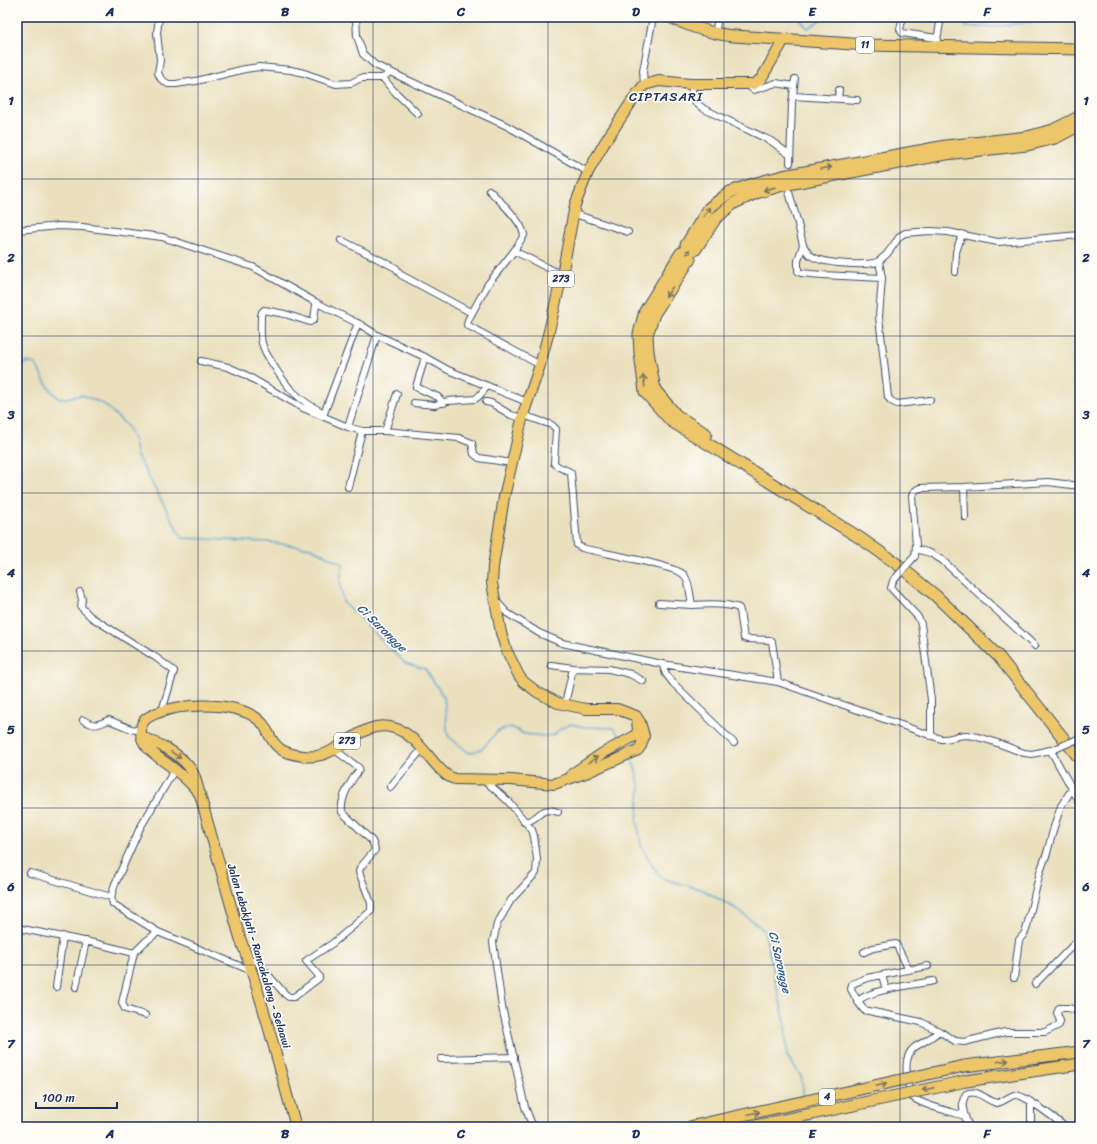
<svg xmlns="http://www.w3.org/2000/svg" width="1097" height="1144" font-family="Sriracha,sans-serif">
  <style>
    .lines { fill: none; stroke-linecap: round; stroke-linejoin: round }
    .stream { stroke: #57a3cf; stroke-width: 1.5 }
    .street-casing { stroke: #3a4a6c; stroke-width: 8 }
    .primary-casing { stroke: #3a4a6c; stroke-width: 12 }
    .highway-casing { stroke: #3a4a6c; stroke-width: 13 }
    .street { stroke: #fff; stroke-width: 6 }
    .primary { stroke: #ecc669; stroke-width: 10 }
    .highway { stroke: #ecc669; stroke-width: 11 }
    .street-bridge-casing { stroke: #3a4a6c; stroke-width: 8; stroke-linecap: butt }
    .highway-bridge-casing { stroke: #3a4a6c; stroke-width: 13; stroke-linecap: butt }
    .street-bridge { stroke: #fff; stroke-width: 6 }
    .highway-bridge { stroke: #ecc669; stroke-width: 11 }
    .oneway { stroke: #797363 }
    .grid { fill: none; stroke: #1b2f5e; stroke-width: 1; stroke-opacity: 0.55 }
    .labels { text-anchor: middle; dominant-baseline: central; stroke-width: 3.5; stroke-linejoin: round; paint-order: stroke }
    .shield { fill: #fdfcf7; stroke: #5f6c8c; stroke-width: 1 }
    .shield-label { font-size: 10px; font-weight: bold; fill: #1b2f5e }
    .street-label { font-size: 11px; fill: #1b2f5e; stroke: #fdfcf7 }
    .water-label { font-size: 12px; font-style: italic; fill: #335d8b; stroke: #fdfcf7 }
    .quarter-label { font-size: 13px; letter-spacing: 1px; fill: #1b2f5e; stroke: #fdfcf7 }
    .neatline { fill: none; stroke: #1b2f5e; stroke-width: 1.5 }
    .grid-label { font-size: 13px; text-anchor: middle; font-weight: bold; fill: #1b2f5e }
  </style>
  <rect width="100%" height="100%" fill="#fdfcf7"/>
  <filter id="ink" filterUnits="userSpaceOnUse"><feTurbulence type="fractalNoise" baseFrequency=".025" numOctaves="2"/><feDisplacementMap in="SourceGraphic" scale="8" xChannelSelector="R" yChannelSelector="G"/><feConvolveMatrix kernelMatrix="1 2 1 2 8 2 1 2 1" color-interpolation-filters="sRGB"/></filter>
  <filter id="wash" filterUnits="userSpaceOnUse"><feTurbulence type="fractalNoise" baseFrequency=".012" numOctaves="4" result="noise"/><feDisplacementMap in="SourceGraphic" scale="16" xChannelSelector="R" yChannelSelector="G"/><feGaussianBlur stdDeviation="0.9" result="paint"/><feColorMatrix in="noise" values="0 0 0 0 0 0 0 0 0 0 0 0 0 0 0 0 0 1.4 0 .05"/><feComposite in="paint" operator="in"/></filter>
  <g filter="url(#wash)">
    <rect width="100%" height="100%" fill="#eae0be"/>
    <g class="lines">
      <path class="stream" d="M692,17L716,21
        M797,17L808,28L825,17
        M960,17L966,27H993L1063,17
        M719,21L721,22L725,17
        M17,370L26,362L36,364C42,377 48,390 60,399L82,395L104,404L127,426L134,441L136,454L182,538L268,542L311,548L343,564L340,581L343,602L405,663L425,669L444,697L448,736L469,753L482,749L498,731L511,727L524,734L543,736L554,735L560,729L571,724L584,727L614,728L621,739
        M631,758L635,767L640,788L637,821L641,845L653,867L661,878L703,890L735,908L764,930L785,1023L787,1056L801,1076L804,1097
        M806,1127L809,1124L808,1118"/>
    </g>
  </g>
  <g filter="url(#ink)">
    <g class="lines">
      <g class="street-casing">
        <path id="street" d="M159,17L157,33L160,60L158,73L161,79L168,84H176L196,81L245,69L259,67L291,70L304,73L336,84L351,83L361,78H383L390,72
          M356,17L357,36L363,54L375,65L507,126L588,172
          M903,17L900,29L902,33L937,38
          M715,34L718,17
          M937,40L941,17
          M383,78L392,89L418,114
          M690,84L696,103L704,109L771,141L790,155
          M751,84V88L754,90L776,83L794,86
          M644,85L643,71L653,17
          M793,96L857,100
          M838,98L839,90
          M790,163L792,103L795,79
          M489,190C499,200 522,221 524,235L514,251L488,284L468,320L467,325L540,365
          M789,192L798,224L803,245L798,260V271L801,273L822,275L882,278L879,261L887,254L900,236L905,233L930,231L948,232L998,242L1080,235
          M572,213L628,232
          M17,230L59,226L82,227L162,237L253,267L317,303L361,325L377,335L425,357L448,370L527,402
          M341,240L396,268L401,275L472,313
          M803,245C805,248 807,253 810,255C821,264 868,267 879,261
          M514,251L562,275
          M955,272L956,252L962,234
          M882,278L879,317L888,397L891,401L897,404L930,400
          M317,303L316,305L314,319L310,322L285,314L264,310L262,312L261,316C261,325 260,335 262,343C264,351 268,357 272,363C287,388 298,400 324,413
          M425,357L416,387L438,397L444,403
          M201,361L228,367L244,374L303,408L348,427L362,431H385L459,438L472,443L474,454L479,458L512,463
          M486,402L491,403L511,415L522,418
          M414,403L435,405L448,401L475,399C481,396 483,390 488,386
          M523,415L552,425L556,429L554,463C558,469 566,468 571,473L577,545L582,548C597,552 678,566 684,575C690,582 690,596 692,605C705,604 727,603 739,608L740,611L744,638L748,639L770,640L772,642L778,682
          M323,416L358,323
          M348,427L377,335
          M385,431L397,394
          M348,487L362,431
          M964,487L965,517
          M916,549L930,553L942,560L1035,646
          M915,556L916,545L912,496C913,492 915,490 920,488L964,487L1048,482L1080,486
          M893,581L891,588L918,617L921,624L931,700V736
          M80,592L82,599L81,607L91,617L155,657L174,671L162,711
          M497,602L507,613L539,633L562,643L662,664L778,682L941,739C950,740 957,735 966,735C983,736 1007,747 1024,753L1032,754L1055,749
          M659,603L692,605
          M662,664L666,674L673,683L734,743
          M551,665L573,668L609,669L630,674L643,681
          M565,704L573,668
          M83,720C96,727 96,725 109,720L131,729L141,731
          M1051,751L1080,803
          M484,780L508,801L532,830L534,836L537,859L536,873L511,900L497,924L493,942L502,1007L525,1107L533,1127
          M390,787L423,748
          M524,822C541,820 538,805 558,812
          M30,873L111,897
          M17,928L94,943L134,953L145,942L158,932L252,971
          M158,932L113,904L111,897L115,884L140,828L175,769
          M864,952L873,948L896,944L909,970
          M134,953L122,1003L125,1009L145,1015
          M249,962L255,960L285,994L289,997H294L319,978V976L306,961L307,960L333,943L371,911V903L359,872L360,868L375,850L374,846L372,841L342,812C340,797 351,781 359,770V768L335,750
          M882,975L886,990
          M1014,978L1019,940L1024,934L1026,930L1040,872L1047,853L1054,827L1061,806L1072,789
          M933,981C919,984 864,990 858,1002L864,1010L921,1022L939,1031
          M1035,984L1080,938
          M56,987L63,936
          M76,987L86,941
          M858,1002L851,989L852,984L867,978L928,966
          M441,1059L514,1057
          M965,1116C952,1112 917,1104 910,1095C908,1081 901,1057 915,1047C923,1042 932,1038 939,1031L955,1041L964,1042L1005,1032H1045L1059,1025L1060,1021L1057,1013L1059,1008H1068L1080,1011
          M969,1127C965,1117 959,1104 966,1094C978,1088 986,1101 997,1103C1003,1102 1008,1097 1014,1095C1023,1093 1057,1120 1065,1127
          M1031,1127V1102"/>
      </g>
      <g class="primary-casing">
        <path id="primary" d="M142,737C162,745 186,756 195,777L240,938C263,1000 278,1064 296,1127
          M572,774L603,753L635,736L638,731L637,720
          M198,792C191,783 183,776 174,769C161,758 139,748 141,729C142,719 148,717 157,713C184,703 242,700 263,724C266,728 268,733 271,738C278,751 288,754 303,756C340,762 358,717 394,728C422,736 436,775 455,779L511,780L554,784L588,772L638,750L641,746L644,736L640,722L636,716L617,709H586L558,703L537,692L524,682L519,676L506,649L501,633L492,583L493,567L504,497L523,415L540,365L549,331L562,275L575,205L588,172L605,142L636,95L644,85L659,81L690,84H754L761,79L784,40"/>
      </g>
      <g class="highway-casing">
        <path id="highway" d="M670,17C691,27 711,34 734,36L867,45L1080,49
          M686,245L709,208L730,192L756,183L783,176L946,146L1027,137L1053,130L1077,118L1080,115
          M695,250L716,218L734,203L756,193L783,185L946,154L1027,145L1055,138L1080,125
          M681,253L645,311L639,334L640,353L645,392L671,421L860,538L897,564L936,596L998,656L1080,759
          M690,259L654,314L647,335L648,352L655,390L676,415L706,434
          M964,1066L1080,1052
          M966,1081L1080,1064"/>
      </g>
      <use href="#street" class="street"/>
      <use href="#primary" class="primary"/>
      <use href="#highway" class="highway"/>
      <g class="street-bridge-casing">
        <path id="street-bridge" d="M893,581L915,556
          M1055,749L1080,738"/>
      </g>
      <g class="highway-bridge-casing">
        <path id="highway-bridge" d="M689,1127L964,1066
          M751,1127L966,1081"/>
      </g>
      <use href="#street-bridge" class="street-bridge"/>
      <use href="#highway-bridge" class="highway-bridge"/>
    </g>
    <defs><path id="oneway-shaft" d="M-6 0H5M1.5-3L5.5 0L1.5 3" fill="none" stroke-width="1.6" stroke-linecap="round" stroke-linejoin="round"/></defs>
    <g class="oneway">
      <use href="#oneway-shaft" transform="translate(826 168) rotate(-10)"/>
      <use href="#oneway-shaft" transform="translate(769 189) rotate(164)"/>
      <use href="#oneway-shaft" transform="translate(707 212) rotate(-54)"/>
      <use href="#oneway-shaft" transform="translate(669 292) rotate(123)"/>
      <use href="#oneway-shaft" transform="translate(644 381) rotate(-98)"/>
      <use href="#oneway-shaft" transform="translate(176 755) rotate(35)"/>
      <use href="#oneway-shaft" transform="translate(593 760) rotate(-33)"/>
      <use href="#oneway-shaft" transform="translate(1003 1061) rotate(-7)"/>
      <use href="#oneway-shaft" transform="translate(881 1085) rotate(-12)"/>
      <use href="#oneway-shaft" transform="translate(928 1089) rotate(168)"/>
      <use href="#oneway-shaft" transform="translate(754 1113) rotate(-12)"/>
    </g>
  </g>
  <path class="grid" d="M198,17V1127M373,17V1127M548,17V1127M724,17V1127M900,17V1127M17,179H1080M17,336H1080M17,493H1080M17,651H1080M17,808H1080M17,965H1080"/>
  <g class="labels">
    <g class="shield">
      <rect x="856" y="37" width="18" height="16" rx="3"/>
      <rect x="548" y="271" width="26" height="16" rx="3"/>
      <rect x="334" y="733" width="26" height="16" rx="3"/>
      <rect x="819" y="1089" width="16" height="16" rx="3"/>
    </g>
    <g class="shield-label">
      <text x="865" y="45">11</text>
      <text x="561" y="279">273</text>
      <text x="347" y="741">273</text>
      <text x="827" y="1097">4</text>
    </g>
    <g class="street-label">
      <text transform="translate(259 956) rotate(73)">Jalan Lebakjati - Rancakalong - Selaawi</text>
    </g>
    <g class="water-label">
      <text transform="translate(382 628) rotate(44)">Ci Sarongge</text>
      <text transform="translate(780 962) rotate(77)">Ci Sarongge</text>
    </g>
    <g class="quarter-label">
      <text x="666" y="96">CIPTASARI</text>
    </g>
  </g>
  <rect width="1097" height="1144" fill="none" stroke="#fdfcf7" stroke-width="44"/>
  <path d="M36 1102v6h81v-6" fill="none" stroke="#1b2f5e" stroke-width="2"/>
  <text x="42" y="1102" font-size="12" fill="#1b2f5e" stroke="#fdfcf7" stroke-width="3" paint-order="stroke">100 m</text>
  <rect x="22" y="22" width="1053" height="1100" class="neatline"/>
  <g class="grid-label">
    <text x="110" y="16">A</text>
    <text x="285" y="16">B</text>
    <text x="461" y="16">C</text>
    <text x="636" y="16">D</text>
    <text x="812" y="16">E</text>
    <text x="987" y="16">F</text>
    <text x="11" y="105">1</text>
    <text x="1086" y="105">1</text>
    <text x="11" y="262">2</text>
    <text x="1086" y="262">2</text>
    <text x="11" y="419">3</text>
    <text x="1086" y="419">3</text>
    <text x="11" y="577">4</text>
    <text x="1086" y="577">4</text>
    <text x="11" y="734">5</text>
    <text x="1086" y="734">5</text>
    <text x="11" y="891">6</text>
    <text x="1086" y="891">6</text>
    <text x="11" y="1048">7</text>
    <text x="1086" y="1048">7</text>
    <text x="110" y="1138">A</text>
    <text x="285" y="1138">B</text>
    <text x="461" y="1138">C</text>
    <text x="636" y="1138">D</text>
    <text x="812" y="1138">E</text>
    <text x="987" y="1138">F</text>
  </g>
</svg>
